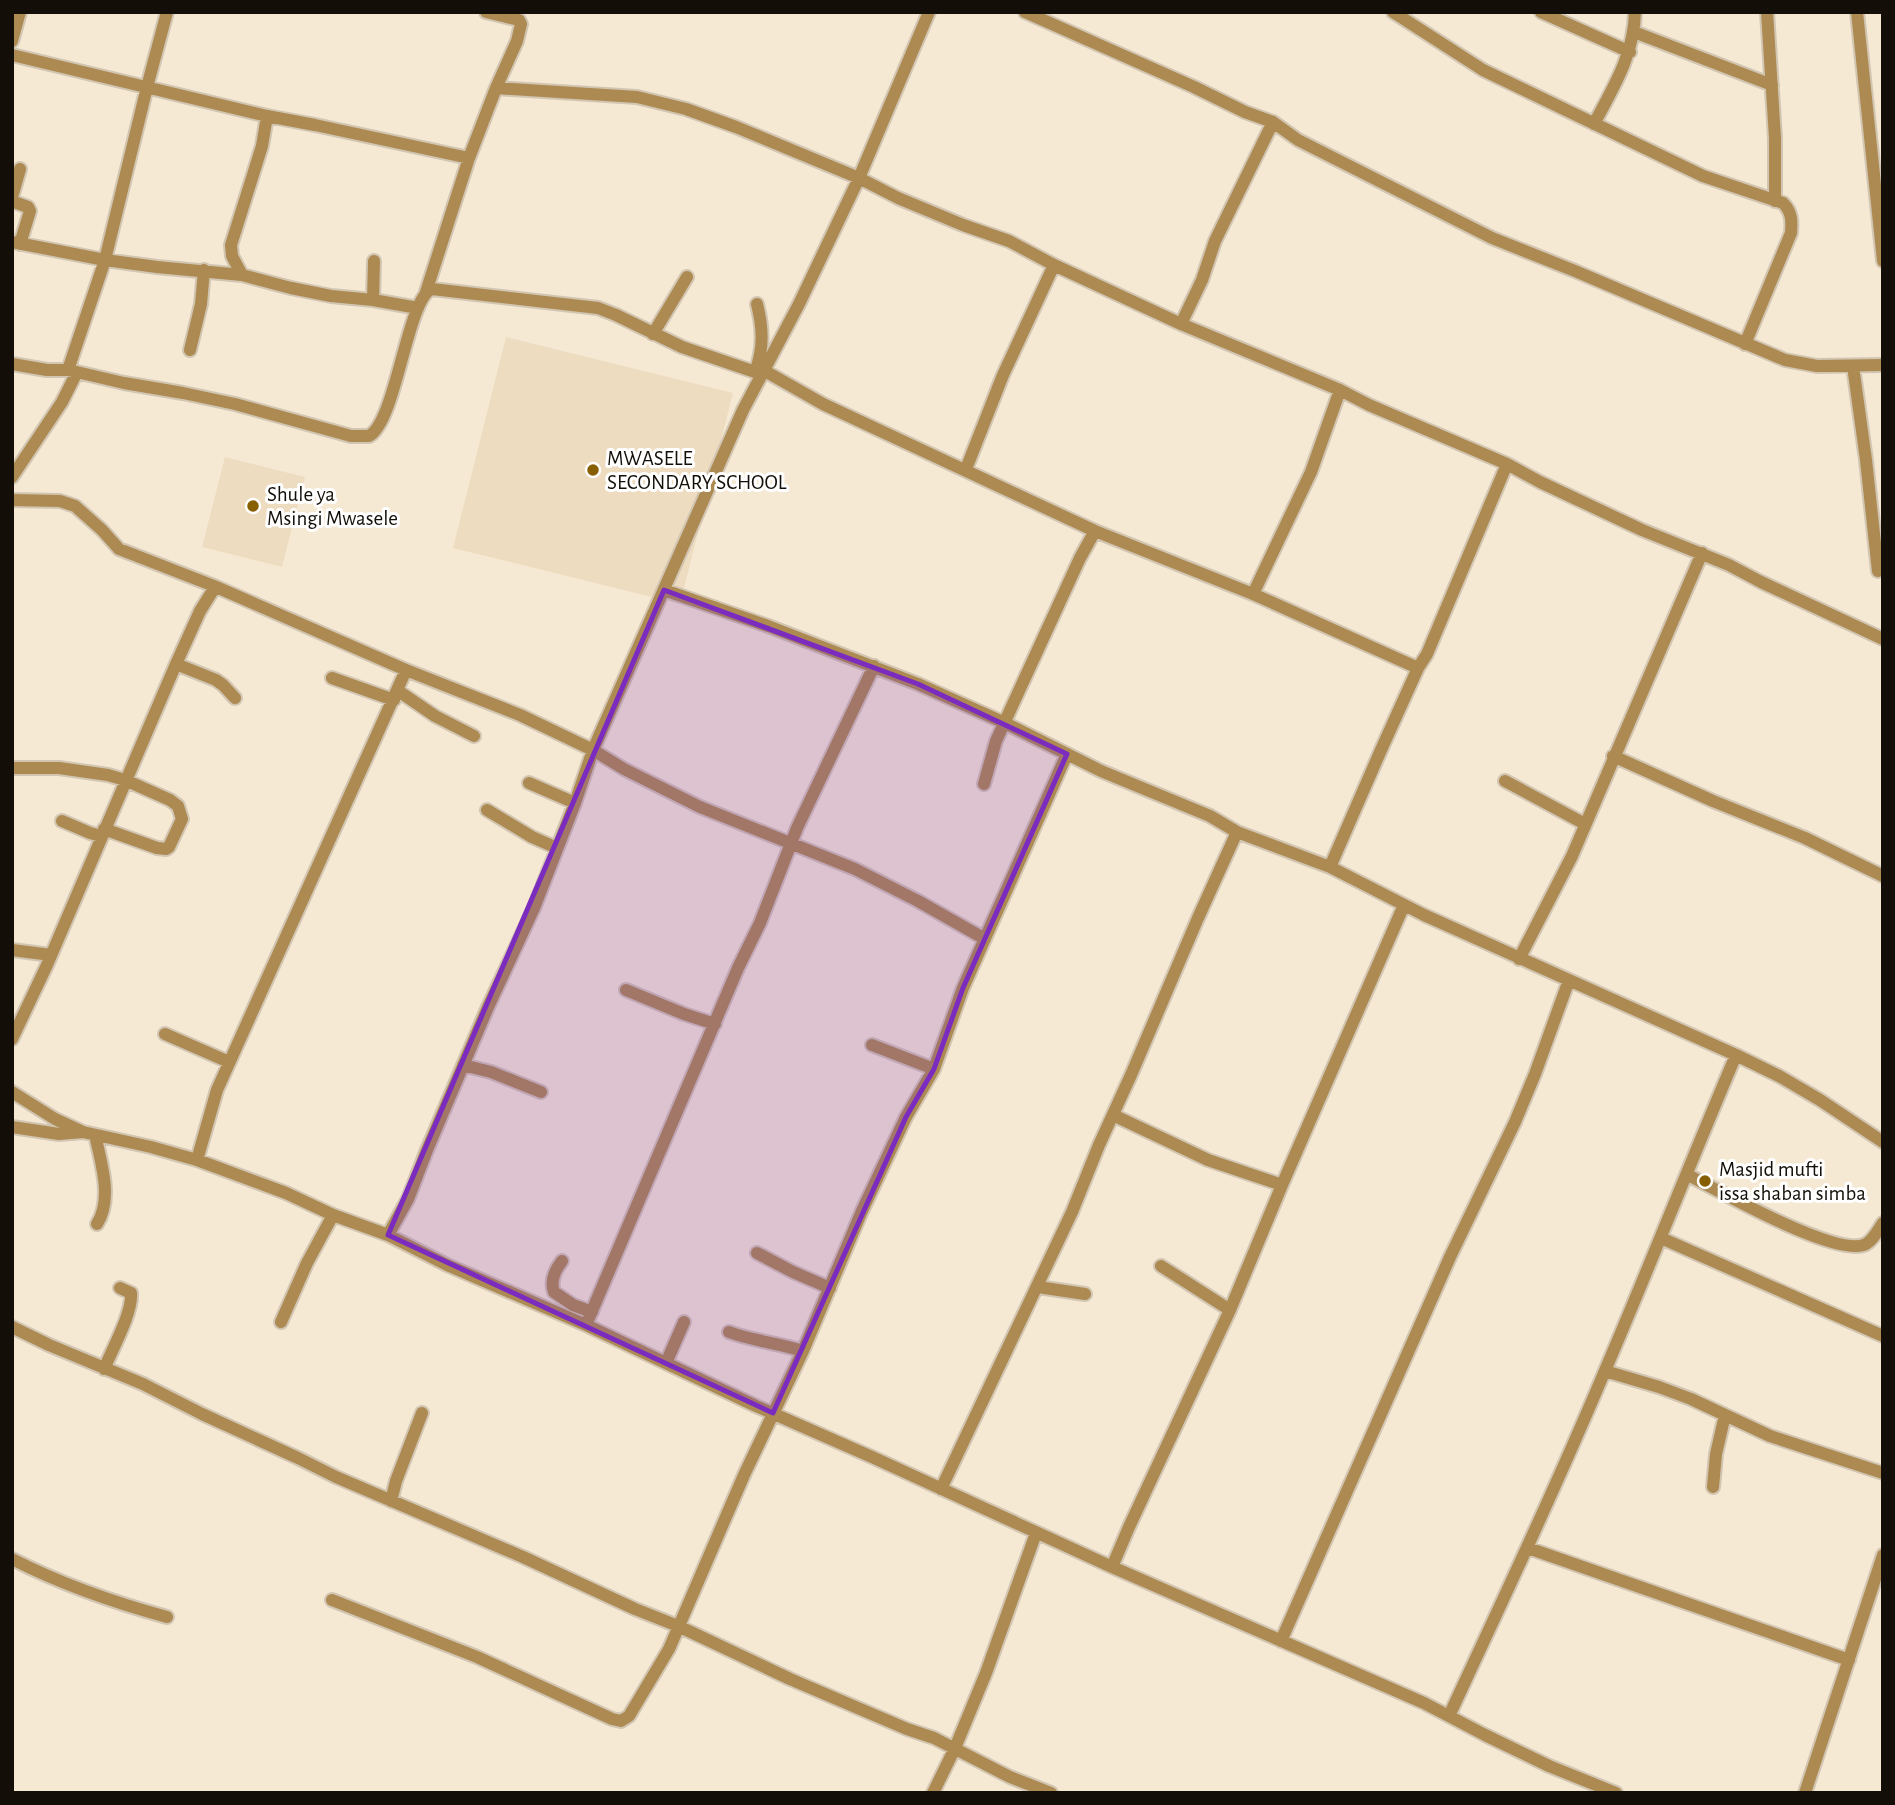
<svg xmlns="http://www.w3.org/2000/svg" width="1895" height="1805" font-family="'Alegreya Sans',sans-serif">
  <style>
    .built { fill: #eddcc0 }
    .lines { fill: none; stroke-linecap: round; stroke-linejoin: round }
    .minor-casing { stroke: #d2c6b3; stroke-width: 16 }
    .minor { stroke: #ac8a52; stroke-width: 12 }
    .marked { fill: #7b2cbf; fill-opacity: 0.2; stroke: #7b2cbf; stroke-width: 5; stroke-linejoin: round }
    .poi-dot { fill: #885f00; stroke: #fff; stroke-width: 2.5 }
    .labels { text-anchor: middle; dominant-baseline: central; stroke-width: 6; stroke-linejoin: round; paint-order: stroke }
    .poi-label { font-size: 21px; fill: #130f08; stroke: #fff; text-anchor: start }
  </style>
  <rect width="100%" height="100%" fill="#f6e9d4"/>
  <path class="built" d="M506,337L733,393L680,604L453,548Z
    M225,457L305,477L282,567L202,547Z"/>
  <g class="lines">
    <g class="minor-casing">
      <path id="minor" d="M1025,12L1194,87L1245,112L1273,122L1298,140L1492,238L1575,271L1785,360L1817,366L1883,365
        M1393,12L1483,70L1703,176L1783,203C1792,212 1792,221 1791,233L1745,344
        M1541,12L1630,52
        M1767,12L1775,138V201
        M1857,12L1883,261
        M1634,32L1772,85
        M12,41L20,12
        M12,55L267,116L315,125L469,158
        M496,88L637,97L686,109L736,127L859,178L898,198L963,225L1009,241L1054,265L1181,324L1340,390L1369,405L1507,464L1540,482L1642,530L1729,565L1761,582L1883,639
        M1594,124C1613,88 1634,55 1635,12
        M12,197L20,169
        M12,199L14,202L28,207L30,211L20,244
        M12,242L105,260L157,267L242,275L291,288L331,296L373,300L418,308
        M242,275L232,256L231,245L262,146L267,116
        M426,292L469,158L496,88L517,41L521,24L519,20L486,12
        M373,300L374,261
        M1181,324L1202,280L1215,241L1273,122
        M653,334L687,277
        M190,350L201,304L204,270
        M12,364L47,370H68L124,383L183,393L235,404L351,436H369C397,420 407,298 432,289L598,308L616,315L682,347L761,374
        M1853,366L1866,460L1878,571
        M68,370L105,260L147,87L167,12
        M763,370L823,404L1095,531L1253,594L1418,668
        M755,372C764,349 763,328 757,304
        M966,469L1003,375L1054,265
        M12,477L62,402L77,372
        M12,500L60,501L75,506L102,530L119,549L214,586L406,670L520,715L593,750L624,769L700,807L855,869L918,901L985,939
        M664,590L768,626L918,684L1005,723L1101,771L1210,816L1237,832L1330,867L1424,915L1736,1055L1779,1076L1820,1100L1883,1142
        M1253,594L1311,472L1340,390
        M176,664L216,680L223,685L235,698
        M332,678L394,700
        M397,690L435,716L474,736
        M1613,756L1713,801L1805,838L1883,876
        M12,768H59L108,775L125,780L170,800L178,806L182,819L169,847L166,849L157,848L104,829
        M1505,781L1585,824
        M529,783L575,803
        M984,784L996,741L1080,558L1095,531
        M487,810L532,837L557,848
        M62,821L90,833L101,836
        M1330,867L1381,750L1418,668L1427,654L1507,464
        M12,950L51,955
        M1519,959L1572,856L1702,553
        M626,990L684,1014L715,1024
        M165,1034L229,1062
        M12,1039L47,965L176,664L200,611L215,587
        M872,1045L934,1069
        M463,1065L491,1072L541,1092
        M12,1092L55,1119L83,1132L151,1147L197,1160L286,1193L333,1215L388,1235L447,1265L586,1325L756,1406L872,1457L1112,1567L1424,1703L1485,1735L1549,1766L1616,1793
        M1113,1115L1208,1160L1282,1185
        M12,1127L59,1134L83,1132
        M95,1135C101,1162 113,1199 97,1224
        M197,1160L217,1090L406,670
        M1688,1175C1718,1190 1838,1259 1866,1244C1874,1239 1878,1230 1883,1223
        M388,1235L408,1199L427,1150L488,1007L534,908L575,803L593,750L743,410L799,304L859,178L929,12
        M1661,1238L1883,1336
        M757,1253L793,1272L830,1288
        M562,1261C555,1270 550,1281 554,1292L573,1305L592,1312
        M1161,1266L1230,1310
        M1038,1287L1085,1294
        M281,1322L307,1263L333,1215
        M586,1325L738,968L760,923L797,828L874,666
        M12,1327L49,1345L143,1384L202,1414L298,1458L336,1477L523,1557L635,1609L678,1626L790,1679L907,1729L934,1738L1010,1777L1051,1793
        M729,1332C753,1341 778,1343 803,1351
        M666,1363L684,1322
        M104,1369C112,1350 133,1312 131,1293L120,1288
        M1605,1371L1659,1387L1691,1399L1770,1436L1883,1473
        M1713,1487L1716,1454L1725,1415
        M941,1489L1072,1212L1099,1145L1131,1075L1198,918L1237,832
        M391,1501L396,1481L422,1413
        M1528,1548L1849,1660
        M12,1559C63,1585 112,1602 167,1617
        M1112,1567L1129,1527L1230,1310L1282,1185L1404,905
        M332,1600L477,1657L612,1719L621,1721L629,1716L669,1649L744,1475L803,1351L862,1211L906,1117L934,1069L963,988L1067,754
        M1281,1641L1450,1257L1515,1122L1535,1074L1569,980
        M1449,1716C1502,1602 1555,1489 1604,1373C1649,1268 1691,1161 1736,1055
        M933,1793L955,1748L986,1673L1036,1533
        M1805,1793L1883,1555"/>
    </g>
    <use href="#minor" class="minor"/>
  </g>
  <path class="marked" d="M664,590L918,684L1067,754L963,988L934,1069L906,1117L773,1413L388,1235Z"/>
  <g class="poi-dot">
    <circle cx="593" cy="470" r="7"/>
    <circle cx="253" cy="506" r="7"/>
    <circle cx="1705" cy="1181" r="7"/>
  </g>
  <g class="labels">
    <g class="poi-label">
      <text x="607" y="458">MWASELE<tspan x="607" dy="24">SECONDARY SCHOOL</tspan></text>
      <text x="267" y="494">Shule ya<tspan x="267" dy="24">Msingi Mwasele</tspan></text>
      <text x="1719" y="1169">Masjid mufti<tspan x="1719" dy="24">issa shaban simba</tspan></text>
    </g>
  </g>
  <rect width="1895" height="1805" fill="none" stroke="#130f08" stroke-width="28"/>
</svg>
